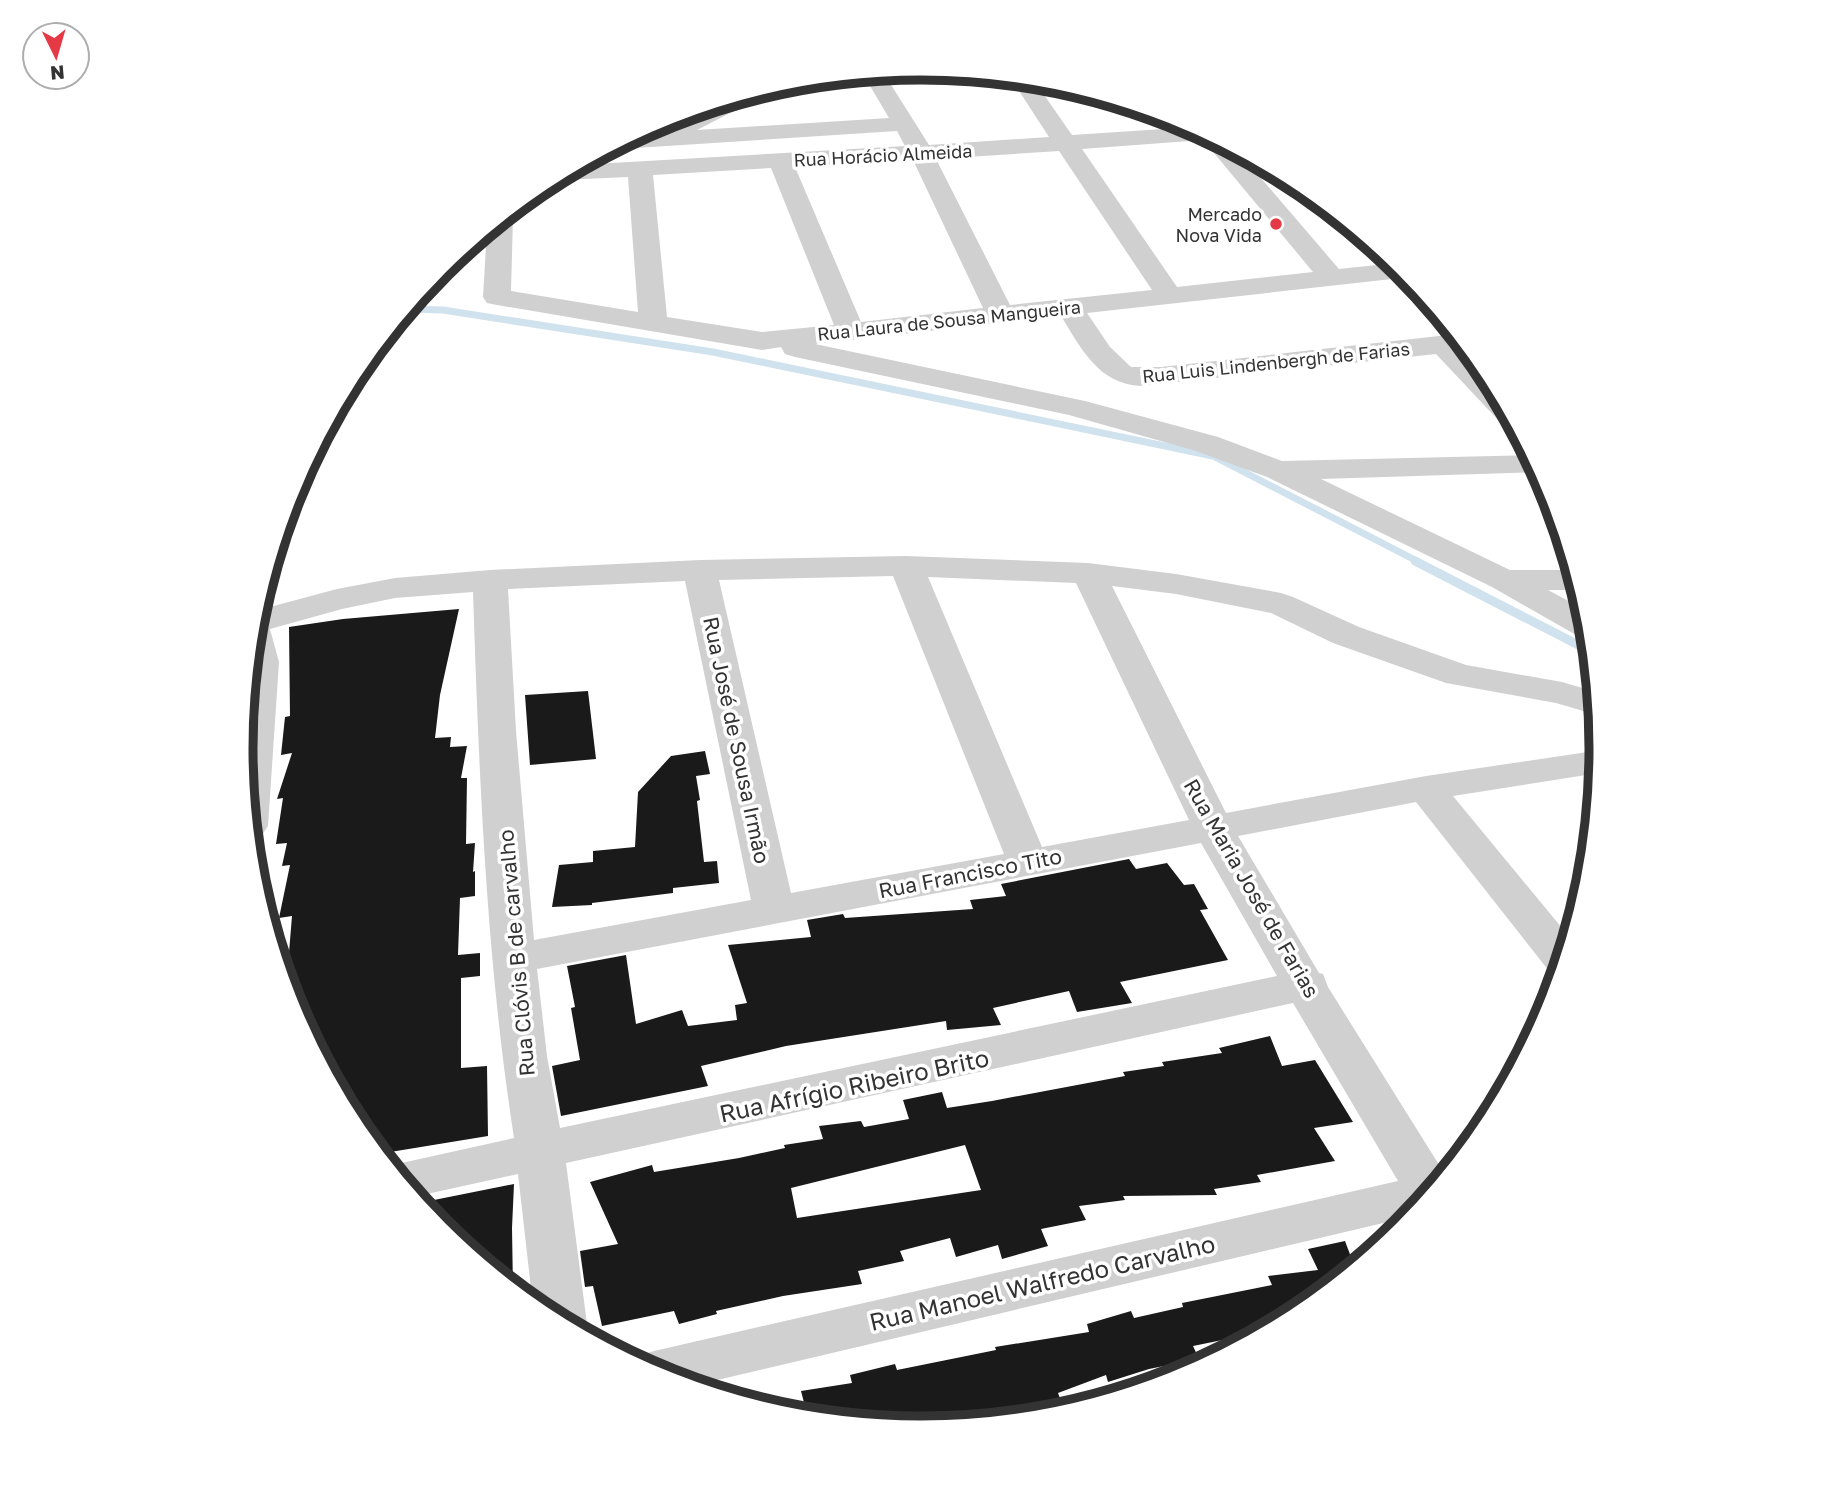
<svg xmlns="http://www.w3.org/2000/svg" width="1842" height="1497" font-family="'Golos Text',sans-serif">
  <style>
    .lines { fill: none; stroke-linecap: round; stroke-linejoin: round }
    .stream-far1 { stroke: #cfe2ee; stroke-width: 7 }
    .stream { stroke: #cfe2ee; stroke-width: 9 }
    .building { fill: #1a1a1a; fill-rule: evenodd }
    .minor { fill: #d0d0d0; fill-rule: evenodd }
    .poi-dot { fill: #e63946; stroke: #fff; stroke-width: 2.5 }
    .labels { text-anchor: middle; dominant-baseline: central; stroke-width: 7; stroke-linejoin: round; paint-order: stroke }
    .far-street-label { font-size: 18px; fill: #333; stroke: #fff }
    .far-poi-label { font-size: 18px; fill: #333; stroke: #fff; text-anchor: end }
    .street-label { font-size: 21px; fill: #333; stroke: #fff }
    .near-street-label { font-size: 24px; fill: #333; stroke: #fff }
    .rim { fill: none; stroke: #333; stroke-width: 9 }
  </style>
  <rect width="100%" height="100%" fill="#fff"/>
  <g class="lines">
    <path class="stream-far1" d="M406,309L443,310L713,352L1213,456L1419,562"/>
    <path class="stream" d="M1415,561L1592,652"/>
  </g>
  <path class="building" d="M459,609L440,695L435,738L451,737L450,747L467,746L461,778H467L466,844L475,843L473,872L475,871V896L460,898L458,955L480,953V976L461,978V1068L487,1066L488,1136L378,1154L355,1126L292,1008L286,989L292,916L279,918L290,865L282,866L287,843L276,844L283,798L277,799L292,753L281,755L285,717L290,716L289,627L343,619Z
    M588,691L596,759L530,765L525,695Z
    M705,751L710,774L696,776L700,800L697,801L704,862L717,861L719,883L673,888V893L592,903V905L552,907L559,865L593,862V851L635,847L638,792L671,756Z
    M1129,859L1136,869L1167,863L1184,885L1194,884L1208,909L1200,910L1228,960L1120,982L1132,1003L1077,1012L1069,991L993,1008L1001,1025L947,1030L946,1021L786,1046L701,1066L708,1086L561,1116L552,1066L580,1060L571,1008L575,1007L567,966L626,955L636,1024L682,1010L688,1026L737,1020L735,1005L747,1003L728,945L811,937L807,920L843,914L845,918L973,909L970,900L1006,896L1001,884Z
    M1270,1036L1282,1066L1315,1060L1353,1122L1314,1128L1335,1161L1257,1175L1261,1182L1214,1189L1217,1195L1123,1196L1125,1200L1079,1206L1086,1220L1041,1229L1048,1246L1002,1259L998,1245L956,1257L950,1238L900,1251L904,1261L858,1271L862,1284L783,1296L716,1311L717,1314L679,1324L674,1311L602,1326L593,1286L585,1287L580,1251L618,1244L590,1182L652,1165L654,1172L739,1158L785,1148L784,1145L823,1139L819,1126L861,1121L864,1127L909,1119L903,1100L942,1092L947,1108L992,1101L1125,1076L1123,1072L1164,1066L1162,1062L1222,1053L1219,1048ZM965,1145L981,1190L797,1218L791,1188Z
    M514,1184L512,1228L513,1289L440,1229L419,1203Z
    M1345,1241L1354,1265H1359L1299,1314L1282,1323L1239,1331L1242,1336L1193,1346L1199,1359L1149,1369L1108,1382L1106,1375L1058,1393L1065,1412L1017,1419L1015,1414L966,1418L964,1414L915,1427L913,1415L862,1423L808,1418L801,1391L852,1383L850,1375L895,1364L897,1370L996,1350L995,1347L1089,1332L1087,1324L1131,1311L1134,1318L1183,1307L1182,1303L1272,1285L1268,1276L1318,1270L1308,1249Z"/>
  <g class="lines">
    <path class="minor" d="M883,72L929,145L1049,137L1010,77L1033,79L1072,135L1194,127L1236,149L1339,269L1396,263L1410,277L1087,313L1110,347L1131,367H1161L1457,334L1469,349L1465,350L1489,376L1516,425L1501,423L1436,354L1141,386C1098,384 1081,348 1061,316L815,344L1085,401L1218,437L1282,461L1532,455L1541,472L1321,479L1510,570H1574L1580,590H1548L1587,611L1590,637L1576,635L1492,587L1267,477L1196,451L1069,415L795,357L785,354L781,347L762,350L497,305L487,303L483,297L487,229L507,212L513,218L511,291L638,312L628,177L562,180L553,178L577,165L905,146L897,131L620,149L611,146L635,134L662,132L665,128L710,105L765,89L766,91L763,96L697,130L889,118L863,74ZM1203,140L1204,141L1313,272L1177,287L1082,149ZM1059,151L1152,290L1010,305L936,159ZM913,160L983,308L861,322L795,167ZM771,168L834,325L762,332L667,317L653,175Z
      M906,556L1088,563L1176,574L1281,593L1293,597L1359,627L1466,665L1562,682L1596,692L1597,715L1556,703L1446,683L1333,643L1271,613L1176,594L1112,586L1226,813L1426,776L1601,750L1599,773L1453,796L1571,939L1560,974L1549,971L1416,802L1238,836L1319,973L1323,974L1328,987L1446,1176L1413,1216L692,1386L660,1377L633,1362L635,1357L654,1351L1398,1181L1293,1003L566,1163L587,1324L582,1335L533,1306L518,1174L413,1197L388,1166L514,1138C486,958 479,774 473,592L395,598L342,609L270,629L279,662L268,826L262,835L250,838L241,748L255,611L337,589L395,578L490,570L700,560ZM893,576L1004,854L791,893L719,580ZM928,577L1076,583L1189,820L1042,847ZM685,581L751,900L534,940L516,731L508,589ZM1201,843L1277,976L560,1128L547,1056L537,969Z"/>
  </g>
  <circle class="poi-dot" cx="1276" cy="224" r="7"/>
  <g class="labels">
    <g class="far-street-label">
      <text transform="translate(883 155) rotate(-3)">Rua Horácio Almeida</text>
      <text transform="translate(949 320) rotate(-6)">Rua Laura de Sousa Mangueira</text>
      <text transform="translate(1276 362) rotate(-6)">Rua Luis Lindenbergh de Farias</text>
    </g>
    <g class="far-poi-label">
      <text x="1262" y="214">Mercado<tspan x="1262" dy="21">Nova Vida</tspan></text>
    </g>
    <g class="street-label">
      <text transform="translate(737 740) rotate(78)">Rua José de Sousa Irmão</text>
      <text transform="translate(970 873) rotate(-11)">Rua Francisco Tito</text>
      <text transform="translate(1252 888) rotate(60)">Rua Maria José de Farias</text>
      <text transform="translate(516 953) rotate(-95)">Rua Clóvis B de carvalho</text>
    </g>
    <g class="near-street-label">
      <text transform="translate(854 1085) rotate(-12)">Rua Afrígio Ribeiro Brito</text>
      <text transform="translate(1042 1282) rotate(-13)">Rua Manoel Walfredo Carvalho</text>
    </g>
  </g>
  <path d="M0 0H1842V1497H0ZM253 748a668 668 0 1 1 1336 0a668 668 0 1 1-1336 0Z" fill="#fff" fill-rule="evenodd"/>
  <path class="rim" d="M253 748a668 668 0 1 1 1336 0a668 668 0 1 1-1336 0Z"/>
  <g transform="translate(56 56) rotate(175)"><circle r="33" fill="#ffffff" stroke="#adadad" stroke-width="2"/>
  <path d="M0-5L12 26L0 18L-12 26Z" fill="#e63946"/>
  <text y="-10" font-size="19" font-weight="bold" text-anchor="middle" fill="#333333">N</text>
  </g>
</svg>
